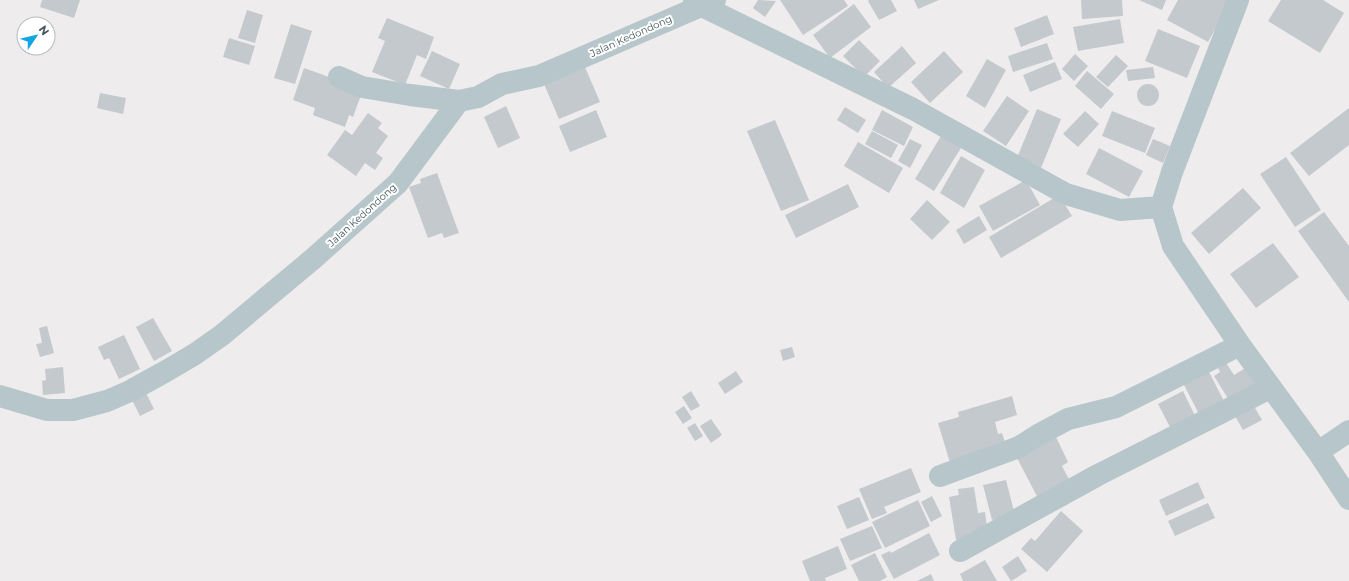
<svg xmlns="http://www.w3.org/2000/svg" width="1349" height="581" font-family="Montserrat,sans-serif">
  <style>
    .building { fill: #c3c9cd }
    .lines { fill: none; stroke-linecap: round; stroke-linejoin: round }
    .minor { stroke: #b7c6ca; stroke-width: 22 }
    .labels { text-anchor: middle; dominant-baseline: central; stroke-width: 4; stroke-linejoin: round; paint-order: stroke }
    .street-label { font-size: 10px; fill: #44565a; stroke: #fff }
  </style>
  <rect width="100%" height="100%" fill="#efeced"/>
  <path class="building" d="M42,0H80L74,18L40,7Z
    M758,0L776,1L765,17L753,8Z
    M780,0H844L848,6L803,35Z
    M869,0H891L897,11L879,20L868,1Z
    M914,0H939L918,9Z
    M1081,0H1122L1123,16L1082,19Z
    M1139,0H1166L1162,10Z
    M1178,0H1231L1208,42L1167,20Z
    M1281,0H1323L1344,13L1320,53L1268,21Z
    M854,4L871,27L830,58L813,35Z
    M247,10L263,15L255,43L238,38Z
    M1047,15L1054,34L1021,47L1014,28Z
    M387,18L434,37L426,59L417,55L405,85L372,72L385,41L378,38Z
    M1120,19L1124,43L1078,51L1073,27Z
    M291,24L312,31L295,84L274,78Z
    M1158,29L1200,46L1187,78L1145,61Z
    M229,38L255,46L249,65L223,57Z
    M859,40L880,61L864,77L843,56Z
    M1047,43L1053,59L1013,72L1008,56Z
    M902,46L916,63L888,88L874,72Z
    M432,51L460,64L449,89L420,76Z
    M944,51L963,72L930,103L911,82Z
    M1075,54L1088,66L1074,81L1062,69Z
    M1116,55L1128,66L1108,87L1096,77Z
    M987,59L1006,70L985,108L966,96Z
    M1055,62L1062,79L1030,92L1023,75Z
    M585,67L600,102L559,119L544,84Z
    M1153,67L1155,78L1128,81L1126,70Z
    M304,68L354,86L361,95L353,117L349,115L345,127L313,115L315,108L293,100Z
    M1087,71L1114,94L1101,109L1075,86Z
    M1137 95a11 11 0 1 1 22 0a11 11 0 1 1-22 0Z
    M100,93L126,98L123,114L97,108Z
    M1007,96L1029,111L1006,146L983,131Z
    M506,106L520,138L498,148L484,117Z
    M845,107L866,120L858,133L837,120Z
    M1349,108V145L1309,176L1290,153Z
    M1037,109L1061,119L1041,168L1017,158Z
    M596,110L607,137L570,152L559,126Z
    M882,110L913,127L904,146L872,130Z
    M1085,111L1099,124L1078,147L1063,134Z
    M1112,111L1155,128L1145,153L1102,136Z
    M368,113L382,123L378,128L388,136L376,153L383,158L375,170L365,163L356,176L327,155L345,130L352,135Z
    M775,120L809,200L781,211L747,131Z
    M872,131L898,145L891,158L865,144Z
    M941,136L961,148L934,191L915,179Z
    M910,139L922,145L910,168L898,161Z
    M1153,139L1170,146L1163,163L1146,155Z
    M858,142L903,168L889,193L844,166Z
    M1099,148L1143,171L1129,197L1086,174Z
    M961,156L985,170L964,208L940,193Z
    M1286,157L1321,210L1295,227L1260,174Z
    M437,173L459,233L444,238L442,233L428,238L409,187L421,183L420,179Z
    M1026,180L1040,205L993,231L979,206Z
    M848,184L859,207L796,238L785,215Z
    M1243,188L1261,208L1209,254L1191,233Z
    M1059,195L1072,216L1001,258L989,237Z
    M927,200L950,222L932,240L910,219Z
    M1324,212L1349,246V302L1298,231Z
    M979,216L987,230L964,244L956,230Z
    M1273,243L1299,277L1256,308L1230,274Z
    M153,318L172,351L154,361L136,327Z
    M47,326L54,353L40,357L36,344L42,343L39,328Z
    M124,335L140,369L119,379L109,358L104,360L98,347Z
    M792,347L795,357L783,361L780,350Z
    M1226,363L1234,375L1247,367L1260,388L1232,405L1214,376L1220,372L1218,368Z
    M63,367L65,393L43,395L42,381L46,380L45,369Z
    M1207,368L1226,405L1201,418L1182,381Z
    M736,371L743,382L725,394L718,383Z
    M143,387L154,409L140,416L129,394Z
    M691,391L700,406L691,411L682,397Z
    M1183,391L1197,420L1172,431L1158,404Z
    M1012,396L1017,415L995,422L998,434L1002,433L1007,449L951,466L938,423L959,417L958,412Z
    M684,406L692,418L683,424L675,412Z
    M1254,406L1262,420L1243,430L1235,416Z
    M711,419L722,435L711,443L700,426Z
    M695,423L703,436L695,441L687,428Z
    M1056,437L1068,462L1062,466L1072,485L1040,502L1017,458Z
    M911,468L921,492L884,507L887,513L872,519L859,489Z
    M1006,480L1015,515L992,520L983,485Z
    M1198,482L1205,498L1166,516L1159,500Z
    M974,487L978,513L985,512L988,535L956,540L949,497L959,495L958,489Z
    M932,496L942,516L931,522L921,502Z
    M859,497L869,520L847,529L837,506Z
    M918,500L930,526L885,548L872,522Z
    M1208,503L1215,518L1175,536L1168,521Z
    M1061,511L1083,531L1047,572L1021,549L1031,538L1035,541Z
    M872,526L882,548L850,561L840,539Z
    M929,533L940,555L894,579L881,555L890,551L891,553Z
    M838,546L847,569L825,578L826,581H810L802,561Z
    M875,553L887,577L880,581H859L851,565Z
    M1018,556L1027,571L1011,581L1002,567Z
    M985,560L997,581H963L960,574Z
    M931,574L934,581H917Z"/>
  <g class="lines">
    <path class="minor" d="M1238,0L1172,172L1161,207L1173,246L1240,345L1318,452L1349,499
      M694,2L913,109L1066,194L1120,210L1161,207
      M339,77L362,87L410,95L459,101
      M0,396L47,410H73L107,401L130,391L168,370L195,354L222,335L314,258L398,183L459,101L478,97L502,84L539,76L715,0
      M1318,452L1349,431
      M940,476L1019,447L1038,435L1068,419L1116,407L1240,345
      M960,551L1098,475L1270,388"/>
  </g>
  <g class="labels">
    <g class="street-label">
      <text transform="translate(631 36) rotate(-24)">Jalan Kedondong</text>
      <text transform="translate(362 215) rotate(-42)">Jalan Kedondong</text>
    </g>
  </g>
  <g transform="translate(36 36) rotate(55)"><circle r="19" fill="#ffffff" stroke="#b4bbbd"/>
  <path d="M0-3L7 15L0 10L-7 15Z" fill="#14a6e1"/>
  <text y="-6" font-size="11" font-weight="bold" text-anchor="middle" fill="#44565a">N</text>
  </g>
</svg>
